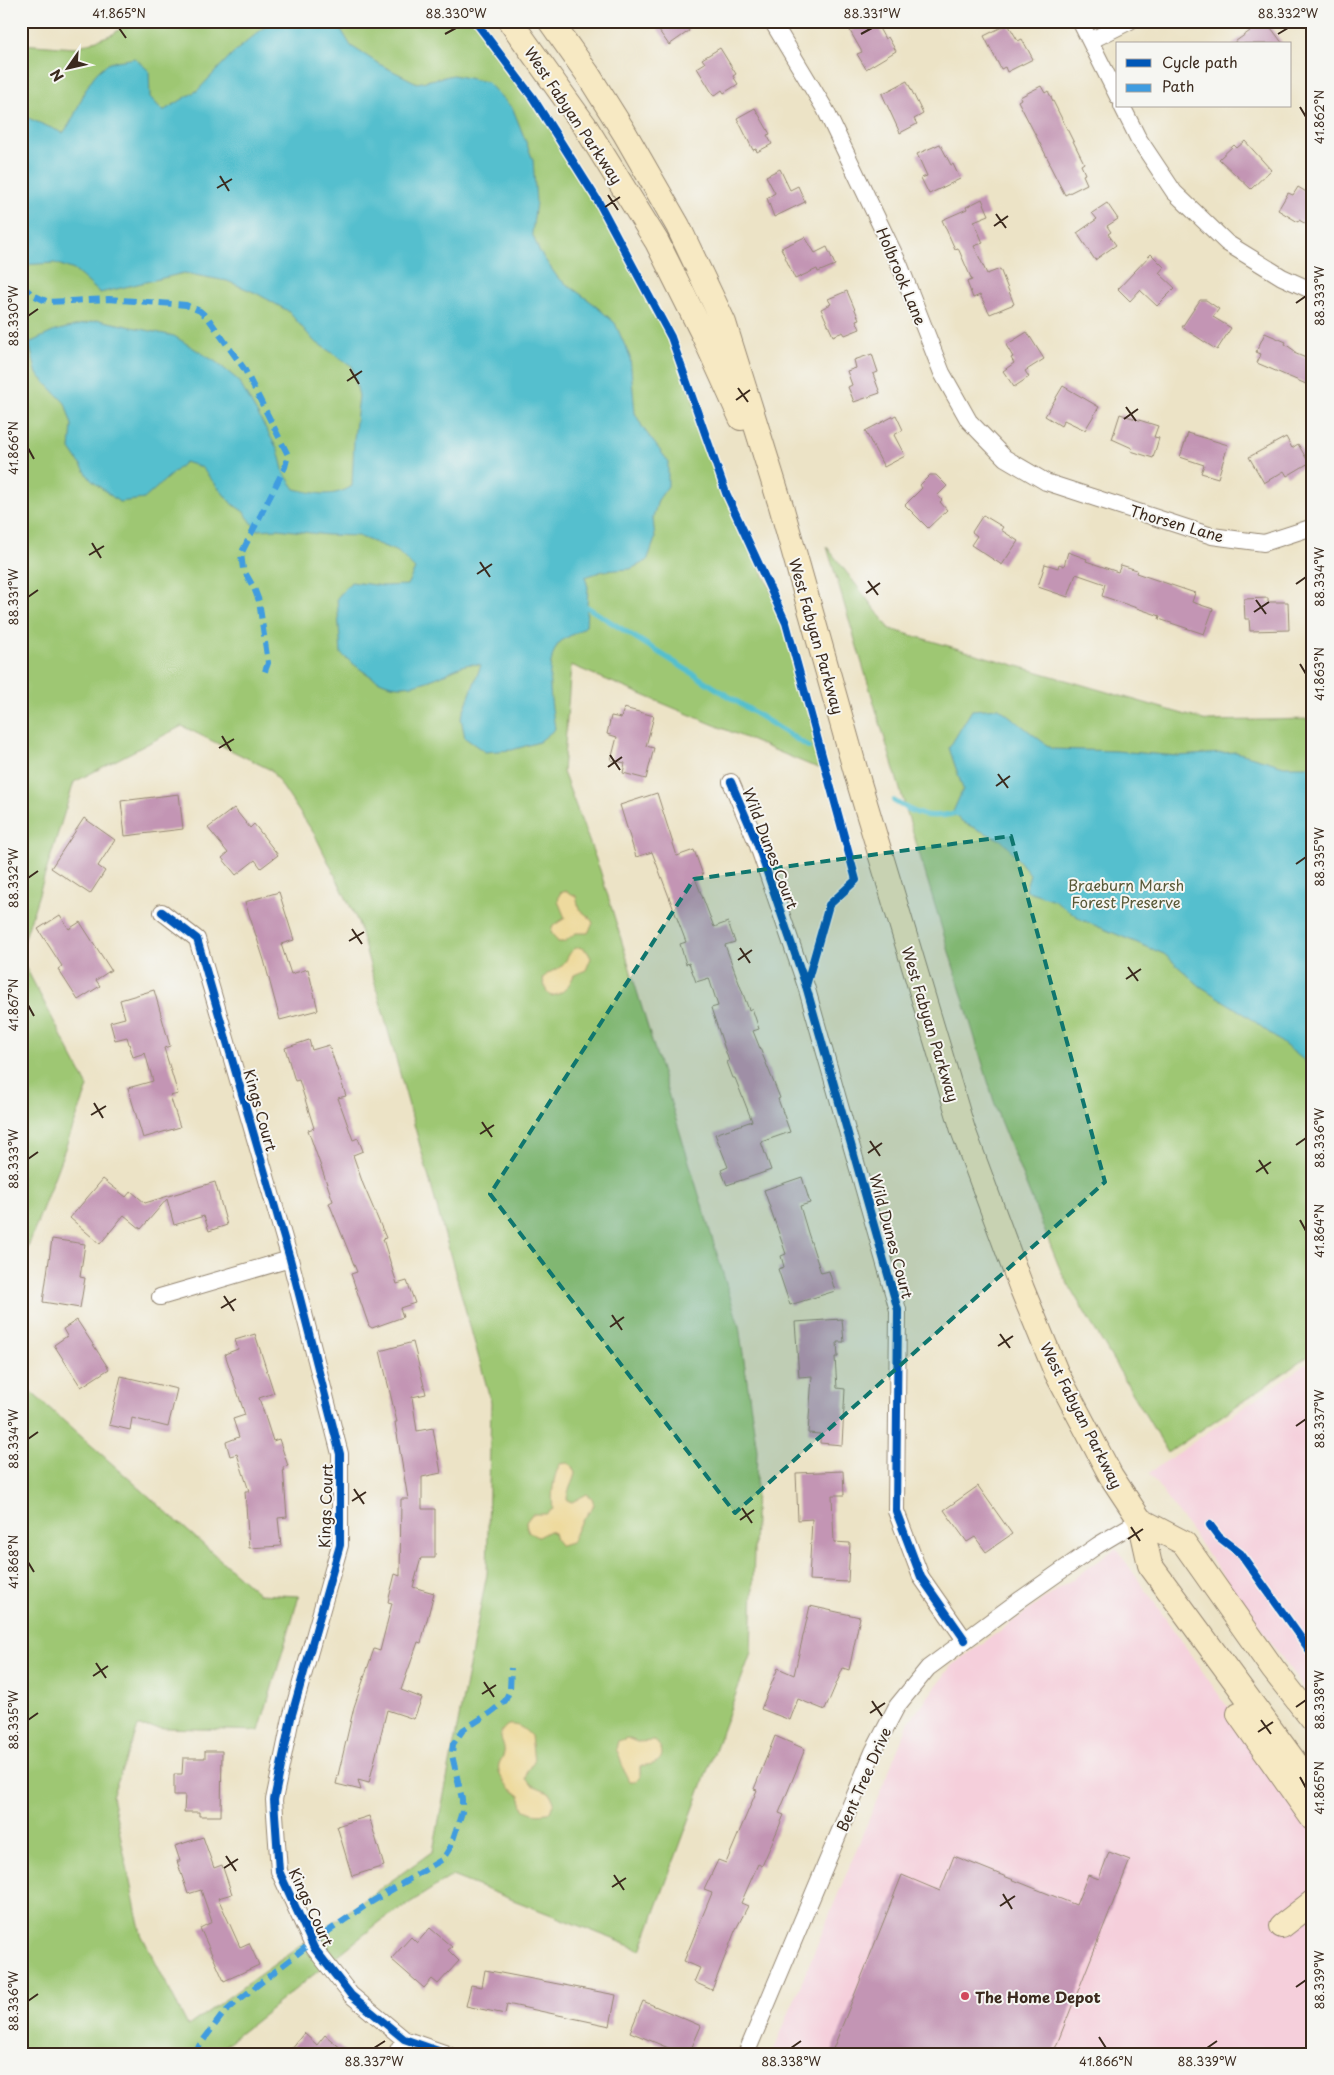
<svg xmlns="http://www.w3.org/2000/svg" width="1334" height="2075" font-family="'Playpen Sans',sans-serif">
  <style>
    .built { fill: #f5cfdb }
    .green { fill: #9ec773; stroke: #6c7848 }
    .sand { fill: #eeda9e; stroke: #94825e }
    .water { fill: #54bfce; stroke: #487476 }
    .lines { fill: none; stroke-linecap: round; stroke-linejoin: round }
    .stream { stroke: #54bfce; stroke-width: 5.5 }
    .building { fill: #c395b4 }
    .street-casing { stroke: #948672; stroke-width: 18 }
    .secondary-casing { stroke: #948672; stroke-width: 26 }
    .street { stroke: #fff; stroke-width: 16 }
    .secondary { stroke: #f7e9c3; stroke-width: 24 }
    .quiet { stroke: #3f9ce0; stroke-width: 6; stroke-dasharray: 12 6; stroke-linecap: butt }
    .cycleway-casing { stroke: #f6f6f2; stroke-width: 11 }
    .cycleway { stroke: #0057b8; stroke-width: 8 }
    .marked { fill: #0f766e; fill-opacity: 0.2; stroke: #0f766e; stroke-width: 4; stroke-dasharray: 10 6; stroke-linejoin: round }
    .ticks { fill: none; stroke: #3b2a1e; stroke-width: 2 }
    .poi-dot { fill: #d1495b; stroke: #f6f6f2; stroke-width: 2 }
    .labels { text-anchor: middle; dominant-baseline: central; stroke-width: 4; stroke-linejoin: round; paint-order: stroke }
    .street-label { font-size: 15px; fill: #3b2a1e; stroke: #f6f6f2 }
    .park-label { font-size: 15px; fill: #595938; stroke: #f6f6f2 }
    .poi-label { font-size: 15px; font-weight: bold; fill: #3b2a1e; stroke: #f6f6f2; text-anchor: start }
    .neatline { fill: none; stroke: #3b2a1e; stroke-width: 2 }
    .ticks-label { font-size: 12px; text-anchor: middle; fill: #3b2a1e }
  </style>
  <rect width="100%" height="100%" fill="#f6f6f2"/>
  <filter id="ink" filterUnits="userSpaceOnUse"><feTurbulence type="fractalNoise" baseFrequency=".02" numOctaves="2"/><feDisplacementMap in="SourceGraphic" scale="10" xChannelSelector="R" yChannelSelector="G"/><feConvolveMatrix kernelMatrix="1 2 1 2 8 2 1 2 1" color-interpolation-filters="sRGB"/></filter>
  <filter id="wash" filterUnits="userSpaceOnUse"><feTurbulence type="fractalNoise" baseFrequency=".0096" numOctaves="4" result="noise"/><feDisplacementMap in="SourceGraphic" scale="20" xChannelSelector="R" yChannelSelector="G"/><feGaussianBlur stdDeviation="1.12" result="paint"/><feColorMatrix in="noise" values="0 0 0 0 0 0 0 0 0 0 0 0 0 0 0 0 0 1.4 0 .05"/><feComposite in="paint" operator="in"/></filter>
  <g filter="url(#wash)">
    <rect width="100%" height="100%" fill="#ece3c6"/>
    <path class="built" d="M1313,1359V1701L1149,1473Z
      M1116,1548L1313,1829V2054H772L909,1722L952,1665Z"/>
    <path class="green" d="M131,21H475L533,98L598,201L671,337L726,493L786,623L826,770L810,765L571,665L563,772L600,870L739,1326L757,1450L751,1653L641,1950L452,1876L381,1921L214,2054H21V1383L259,1594L299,1596L259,1731L138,1727L112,1796L141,1934L188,2026L433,1851L487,1574L491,1402L358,922L315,835L271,770L182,726L74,782L21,951V44L75,48L113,34Z
      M827,547L890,629L1207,721L1313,719V1353L1168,1453L1062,1274L999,1118Z
      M21,958L88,1087L21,1266Z"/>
    <path class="sand" d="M566,891L576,896L579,909L590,918L593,923L588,933H576L564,942H558L551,932L553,926L565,918L558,901L560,893Z
      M579,947L587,951L591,958L586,970L574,975C569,986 564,994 551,996L547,993L543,980C547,970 556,972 562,965C569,959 568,950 579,947Z
      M567,1463L571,1465L575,1473C573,1483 567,1490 567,1500L572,1502L587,1494L592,1498L594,1505L578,1527L571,1543L561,1546L556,1540L554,1533L549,1531L538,1537C530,1534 527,1531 526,1522L532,1514H546L553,1509C551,1496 553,1476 560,1464Z
      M508,1725C519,1724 524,1729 531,1736L534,1761L527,1771L526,1779L532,1785L549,1792L554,1801L550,1812C542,1815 531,1814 524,1809L520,1796C511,1789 496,1778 499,1764C500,1761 503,1757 504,1753C506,1740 493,1736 508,1725Z
      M627,1738L637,1742L654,1741C661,1745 666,1756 657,1762C653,1765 645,1765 640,1766V1777L636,1781H630C622,1772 623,1761 616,1749L618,1741Z"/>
    <path class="water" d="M272,21H336L351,46L379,64L417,83L453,75L487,82L513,109L533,160L536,202L532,233L539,251L558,278L590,301L615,323L630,357L635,413L643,428L668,461V486L658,500L653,518L655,539L647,561L630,569L603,571L585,577L588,587L586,626C579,632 564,638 559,643C543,663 552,706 555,729L539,742L512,750L485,752L465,738L461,718L481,665C466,662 459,667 445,674C395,696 382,687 341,654L337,598L351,582L384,586L407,585L415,569L398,552L358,536L327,535L278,529L257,530L244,512L231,503L201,467L185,462L144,499L119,502L91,480L70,449L72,425L65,403L37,374L29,343L55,331L99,320L174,336L216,362L238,380L278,450L284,473L295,489C316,494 334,498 352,486L354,439L359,396L352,366L314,341L288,311L256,293L227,281L184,273L100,293L74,270L55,263L21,265V115L63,133C81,112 83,78 108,64C115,60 127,60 135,58L149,71L150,97L163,111L198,90L232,54Z
      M999,708L1052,749L1116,751L1178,756L1236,752L1284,766H1313V1078L1305,1061L1249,1017L1200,986L1164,954L1082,920L1054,900L1025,890L1030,874L1003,841L966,824L952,814L963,789L949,748L972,710Z"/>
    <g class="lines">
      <path class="stream" d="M587,607L809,747
        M894,801C915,814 927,819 952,814"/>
    </g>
    <g id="blocks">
      <path class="building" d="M652,21H683L689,31L669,45Z
        M867,21H875L885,39L888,37L896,51L866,69L857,54L862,52L850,31Z
        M1243,21H1266L1283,44H1232L1250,31Z
        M1008,24L1018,41L1022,39L1033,59L1007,72L1005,67L1001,69L984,36Z
        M720,48L736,74L733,76L738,84L724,93L722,90L714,96L697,68L705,63L702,59Z
        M907,81L923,114L914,119L917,124L900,133L882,94Z
        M1041,86L1045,93L1048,91L1084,163L1081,165L1085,174L1083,175L1087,184L1065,195L1049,164L1050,163L1018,101L1021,99L1020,97Z
        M755,108L770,134L767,135L772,144L757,152L756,149L753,150L737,118Z
        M1245,141L1271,170L1251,189L1219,159L1234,145L1237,148Z
        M940,144L951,165L953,164L960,179L929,194L921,178L927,176L917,154Z
        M780,169L790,190L798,186L805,202L774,217L767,198L775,193L766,176Z
        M1298,187L1313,196V226L1307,222L1306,224L1299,220L1298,222L1278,210L1288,193L1293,195Z
        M982,199L989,215L974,221L983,243L974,246L987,274L1000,269L1014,304L990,314L980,295L973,298L967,282L972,280L958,248L955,249L942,220L967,209L966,207Z
        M1107,203L1118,219L1107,226L1111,232L1108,234L1116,245L1095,260L1077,233L1097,219L1092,213Z
        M805,237L815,253L827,247L835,265L818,272L817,269L795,279L781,248Z
        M1151,254L1164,267L1159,273L1175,288L1157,306L1140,290L1130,301L1118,289Z
        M847,291L859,319L856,320L860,329L845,335L843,332L833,336L821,309L831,304L828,299Z
        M1200,300H1206L1219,309L1213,317L1231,328L1217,350L1182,327Z
        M1027,332L1044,359L1025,371L1029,377L1014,387L1003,371L1014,363L1011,358L1013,357L1006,345Z
        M1265,333L1286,342L1285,344L1295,351L1294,353L1313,361V387L1257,363L1261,354L1256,352Z
        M872,354L878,372L873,374L880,393L854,402L848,387L852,385L847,371L856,368L854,360Z
        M1063,386L1099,407L1085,430L1064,420L1061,426L1045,416Z
        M1120,414L1158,426L1154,437L1159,438L1153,458L1131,451L1132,448L1112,439Z
        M896,415L903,430L894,435L905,456L884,467L865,431Z
        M1188,433L1228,445L1218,478L1201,473L1204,465L1180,457Z
        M1286,437L1292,448L1298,444L1309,463L1287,476L1284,471L1264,483L1249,457Z
        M930,475H936L947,486L937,496L942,500L940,502L947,510L928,528L905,505L922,488L920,485Z
        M983,515L1003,527L1001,530L1018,541L1002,565L971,545L977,536L972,532Z
        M1068,552L1087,559L1086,561L1118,572L1121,565L1137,570L1136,573L1195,593L1192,602L1213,609L1204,634L1159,619L1160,616L1102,596L1105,584L1076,574L1068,597L1038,587L1045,564L1058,568L1059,564L1064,566Z
        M1268,598V602H1288L1289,630L1250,631L1249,619H1245L1244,599Z
        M624,708L654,716L646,746L654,748L646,779L623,773L625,763L611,760L617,737L607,734L611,716L621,718Z
        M657,793L677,856L694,850L703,875L695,878L714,927L728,922L735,942L725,945L749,1010L752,1008L759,1029L753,1031L780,1098L778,1099L790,1132L761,1142L771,1170L727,1185L721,1170L728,1167L715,1134L752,1121L735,1078H733L727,1062L729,1061L711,1008L718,1006L709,978L696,982L689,963L686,964L680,944L686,942L652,852L636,857L620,805Z
        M179,794L183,829L125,836L121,801Z
        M234,808L250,828L254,824L278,855L261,868L255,860L236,875L222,858L228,853L208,828Z
        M84,818L115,840L98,866L105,871L90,894L51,868Z
        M279,892L294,940L281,944L291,974L308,969L318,1010L280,1020L264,960L245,902Z
        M60,915L69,929L80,922L111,970L96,980L100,986L78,1000L58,969L62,966L38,929Z
        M154,990L170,1046L164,1048L178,1094L170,1096L180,1127L143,1138L128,1088L153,1081L145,1053L133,1057L127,1037L115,1040L110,1022L125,1018L120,1000Z
        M309,1040L312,1050L329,1045L346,1096L338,1098L353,1140L358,1138L363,1151L353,1155L363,1184L386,1238L383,1239L397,1284L407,1281L415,1303L400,1308L403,1317L372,1328L369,1326L351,1274L357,1272L329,1203L333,1201L308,1130L314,1128L299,1080L295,1081L285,1048Z
        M802,1177L810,1203L800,1206L808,1233L821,1273L829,1271L835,1291L790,1305L778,1269L784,1267L781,1256L786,1254L764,1190Z
        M103,1179L126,1197L131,1191L145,1203L215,1182L227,1225L209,1231L204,1216L174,1225L167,1199L141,1229L124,1215L100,1244L70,1218Z
        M52,1239L85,1244L80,1277L85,1278L80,1308L43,1302Z
        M842,1319L844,1342H837L838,1357H835L837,1388L845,1389L842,1445L820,1443V1434L808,1433L812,1376L799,1377L795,1322Z
        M77,1320L109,1369L81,1387L54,1345L67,1336L63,1329Z
        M255,1334L274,1393L259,1398L273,1441L279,1439L288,1466L283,1467L287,1517L278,1518L281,1546L249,1548L245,1491H249L237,1454L230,1456L226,1442L239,1437L233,1419L245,1415L225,1354L238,1349L235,1340Z
        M413,1342L426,1394L412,1397L417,1431L433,1428L441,1473L422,1477V1509H435V1558H421L413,1587L434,1593L421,1643L418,1642L401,1690L422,1698L414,1719L387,1710L369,1783L358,1780L361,1790L336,1784L354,1707L374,1649L380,1651L392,1603L388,1602L395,1574L400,1576L401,1499H408L395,1422H397L380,1351Z
        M121,1376L177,1389L168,1427L132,1418L130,1430L109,1425Z
        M843,1471L844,1495H832L834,1542L850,1543L848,1582L809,1580L812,1519L798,1520L796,1473Z
        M978,1486L1012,1534L986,1552L975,1537L967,1542L944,1510Z
        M810,1606L860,1617L849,1670L843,1668L825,1710L798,1699L790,1720L761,1709L778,1668L794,1675Z
        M775,1736L805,1749L779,1813L784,1815L762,1866L758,1864L741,1903L748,1906L735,1931L712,1990L694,1982L700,1968L684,1961L712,1893L704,1890L718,1860L726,1863L757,1790L754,1789Z
        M205,1751H222L221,1816H199V1812H184L185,1795H174V1774H182L183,1758H205Z
        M369,1816L384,1866L352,1876L337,1826Z
        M203,1837L214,1868L222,1865L232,1894L218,1898L240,1947L249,1943L259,1965L224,1981L200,1928L212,1922L201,1890L188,1894L177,1861H180L175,1846Z
        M1109,1852L1130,1860L1053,2054H831L902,1875L940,1891L954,1856L1076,1905L1088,1875L1099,1879Z
        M430,1928L452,1947L448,1950L459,1961L438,1984L432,1979L424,1988L391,1959L411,1937L417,1943Z
        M485,1970L616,1995L610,2026L507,2004L505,2014L466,2006L471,1985L482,1987Z
        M643,2001L701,2026L689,2054H683L630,2032Z
        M304,2033L317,2045L325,2035L348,2054H287Z"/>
    </g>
  </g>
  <g filter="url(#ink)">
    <use href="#blocks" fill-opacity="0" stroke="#948672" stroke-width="1"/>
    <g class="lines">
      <g class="street-casing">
        <path id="street" d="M772,21L825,109L900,266L942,373L969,421L1005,458L1046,482L1212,536L1264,543L1313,527
          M1080,21L1118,97
          M1090,41L1130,21
          M1122,106L1138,138L1174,192L1227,243L1282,277L1313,291
          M731,782L757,843L806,986L898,1310L896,1511L921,1577L965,1640
          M162,912L197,939L290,1259L340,1454V1545L291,1718L274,1800L279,1871L314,1948L351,1995L404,2039L447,2054
          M160,1297L290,1259
          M396,2054L404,2039
          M746,2054L873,1752L897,1706L928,1668L1021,1599L1098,1545L1140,1520"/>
      </g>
      <g class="secondary-casing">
        <path id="secondary" d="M510,21L585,126L657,242L703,334L741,418
          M550,21L587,73L624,132L678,226L724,323L781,506L859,783L963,1130L1022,1289L1056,1372L1111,1476L1140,1520L1150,1565L1313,1787
          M1140,1520L1184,1543L1273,1669L1313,1720
          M1239,1714L1313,1819
          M1282,1926L1313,1902"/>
      </g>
      <use href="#street" class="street"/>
      <use href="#secondary" class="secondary"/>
      <path class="quiet" d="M21,285L33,295L48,302L109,299L186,305L200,311L208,318L245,370L288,455L285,467L241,554L243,569L254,588L259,601L268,663L264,674
        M193,2054L223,2014L240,1999L311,1943L368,1904L443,1859L451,1846L462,1812V1799L452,1755L453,1744L463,1730L490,1713L505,1701L510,1690L511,1668"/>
      <g class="cycleway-casing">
        <path id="cycleway" d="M475,21L533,98L598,201L671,337L726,493L786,623L856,880L829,905L806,986
          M731,782L757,843L806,986L898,1310L896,1511L921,1577L965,1640
          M162,912L197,939L290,1259L340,1454V1545L291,1718L274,1800L279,1871L314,1948L351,1995L404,2039L447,2054
          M1210,1525L1219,1537L1241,1554L1313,1655"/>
      </g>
      <use href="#cycleway" class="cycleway"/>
    </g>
  </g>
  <path class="marked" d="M1011,836L1105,1182L735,1513L490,1194L694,879Z"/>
  <path class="ticks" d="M119,28L126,38M445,34L456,28M861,34L872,28M1278,34L1288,28M1300,107L1306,117M220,176L229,191M217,188L232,179M608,195L618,210M605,207L620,197M996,214L1006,228M994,226L1008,216M1296,303L1306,296M28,316L38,309M350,369L359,384M347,381L362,371M738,388L748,402M736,400L750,390M1126,407L1136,421M1124,419L1138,409M28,448L34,459M92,543L101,558M89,555L104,546M480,562L490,577M477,574L492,564M868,581L878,595M1296,584L1306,577M866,593L880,583M28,597L38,590M1256,600L1266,614M1254,612L1269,602M1300,664L1306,674M222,736L231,751M219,748L234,739M610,755L620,770M608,767L622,757M998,774L1008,788M996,786L1010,776M1296,864L1306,857M28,878L38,871M352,929L362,944M349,941L364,932M740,948L750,963M738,960L752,950M1128,967L1138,981M1126,979L1141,969M28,1005L34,1016M94,1103L103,1118M91,1115L106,1106M482,1122L492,1137M480,1134L494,1125M870,1141L880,1156M1296,1145L1306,1138M868,1153L882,1143M28,1159L38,1152M1259,1160L1268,1174M1256,1172L1271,1162M1300,1220L1306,1231M224,1296L234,1311M221,1308L236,1299M612,1315L622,1330M610,1327L624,1317M1000,1334L1010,1348M998,1346L1013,1336M1296,1426L1306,1419M28,1439L38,1432M354,1489L364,1504M352,1501L366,1492M742,1508L752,1523M740,1520L754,1510M1131,1527L1140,1541M1128,1539L1143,1529M28,1562L34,1572M96,1663L106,1678M93,1676L108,1666M484,1682L494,1697M482,1694L496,1685M872,1701L882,1716M1296,1707L1306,1700M870,1713L885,1703M28,1720L38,1713M1261,1720L1271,1734M1258,1732L1273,1722M1300,1777L1306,1788M226,1856L236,1871M224,1868L238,1859M614,1875L624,1890M612,1887L626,1878M1003,1894L1012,1909M1000,1906L1015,1896M1296,1987L1306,1980M28,2001L38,1994M1099,2037L1106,2048M374,2048L385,2041M791,2048L801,2041M1207,2048L1217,2041"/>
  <circle class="poi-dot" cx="965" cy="1996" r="5"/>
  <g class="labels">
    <g class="street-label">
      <text transform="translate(574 115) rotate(56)">West Fabyan Parkway</text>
      <text transform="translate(902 276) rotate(67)">Holbrook Lane</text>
      <text transform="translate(1177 523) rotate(16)">Thorsen Lane</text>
      <text transform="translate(817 636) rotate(74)">West Fabyan Parkway</text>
      <text transform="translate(771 848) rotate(69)">Wild Dunes Court</text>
      <text transform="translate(931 1024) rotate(73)">West Fabyan Parkway</text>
      <text transform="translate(261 1110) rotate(74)">Kings Court</text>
      <text transform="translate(892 1236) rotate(75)">Wild Dunes Court</text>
      <text transform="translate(1082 1415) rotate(63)">West Fabyan Parkway</text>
      <text transform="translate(325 1506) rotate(-88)">Kings Court</text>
      <text transform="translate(863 1779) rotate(-66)">Bent Tree Drive</text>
      <text transform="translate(312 1907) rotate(65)">Kings Court</text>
    </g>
    <g class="park-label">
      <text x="1126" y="884">Braeburn Marsh<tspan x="1126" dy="17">Forest Preserve</tspan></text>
    </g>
    <g class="poi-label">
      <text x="975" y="1996">The Home Depot</text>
    </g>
  </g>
  <rect width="1334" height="2075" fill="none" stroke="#f6f6f2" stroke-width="55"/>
  <rect x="1116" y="42" width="175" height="65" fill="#f6f6f2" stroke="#aba49d"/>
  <rect x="1126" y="59" width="25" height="8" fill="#0057b8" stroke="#aba49d"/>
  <text x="1162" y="68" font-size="15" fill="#3b2a1e">Cycle path</text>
  <rect x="1126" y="84" width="25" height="8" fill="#3f9ce0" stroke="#aba49d"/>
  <text x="1162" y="92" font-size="15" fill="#3b2a1e">Path</text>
  <g transform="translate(68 68) rotate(236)" stroke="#f6f6f2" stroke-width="4" paint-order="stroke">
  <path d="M0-4L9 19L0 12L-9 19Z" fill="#3b2a1e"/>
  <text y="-8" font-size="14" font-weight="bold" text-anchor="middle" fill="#3b2a1e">N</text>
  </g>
  <rect x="28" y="28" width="1278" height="2020" class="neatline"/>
  <g class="ticks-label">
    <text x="119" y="18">41.865°N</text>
    <text x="456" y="18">88.330°W</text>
    <text x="872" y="18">88.331°W</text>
    <text x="1288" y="18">88.332°W</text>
    <text transform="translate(1320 117) rotate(-90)" y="4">41.862°N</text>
    <text transform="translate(1320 296) rotate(-90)" y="4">88.333°W</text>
    <text transform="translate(14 316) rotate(-90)" y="4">88.330°W</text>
    <text transform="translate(14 448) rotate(-90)" y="4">41.866°N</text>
    <text transform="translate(1320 577) rotate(-90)" y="4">88.334°W</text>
    <text transform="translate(14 597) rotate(-90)" y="4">88.331°W</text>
    <text transform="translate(1320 674) rotate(-90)" y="4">41.863°N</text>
    <text transform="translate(1320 857) rotate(-90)" y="4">88.335°W</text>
    <text transform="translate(14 878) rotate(-90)" y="4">88.332°W</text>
    <text transform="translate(14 1005) rotate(-90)" y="4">41.867°N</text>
    <text transform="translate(1320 1138) rotate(-90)" y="4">88.336°W</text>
    <text transform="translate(14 1159) rotate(-90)" y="4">88.333°W</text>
    <text transform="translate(1320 1231) rotate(-90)" y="4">41.864°N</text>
    <text transform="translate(1320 1419) rotate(-90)" y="4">88.337°W</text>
    <text transform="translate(14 1439) rotate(-90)" y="4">88.334°W</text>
    <text transform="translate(14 1562) rotate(-90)" y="4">41.868°N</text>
    <text transform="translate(1320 1700) rotate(-90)" y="4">88.338°W</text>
    <text transform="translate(14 1720) rotate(-90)" y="4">88.335°W</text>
    <text transform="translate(1320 1788) rotate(-90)" y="4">41.865°N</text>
    <text transform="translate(1320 1980) rotate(-90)" y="4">88.339°W</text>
    <text transform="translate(14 2001) rotate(-90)" y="4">88.336°W</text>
    <text x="374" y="2066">88.337°W</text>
    <text x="791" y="2066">88.338°W</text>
    <text x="1106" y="2066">41.866°N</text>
    <text x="1207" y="2066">88.339°W</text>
  </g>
</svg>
